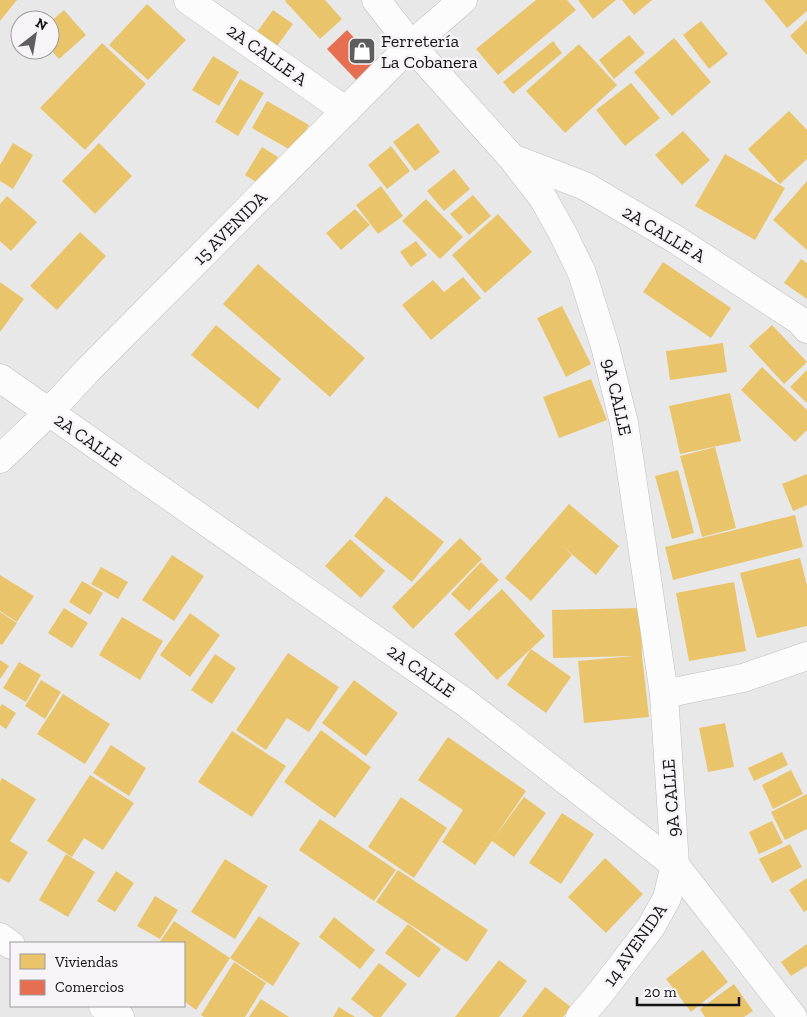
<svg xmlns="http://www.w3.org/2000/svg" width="807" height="1017" font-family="'Zilla Slab',serif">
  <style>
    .homes { fill: #e9c46a }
    .shops { fill: #e76f51 }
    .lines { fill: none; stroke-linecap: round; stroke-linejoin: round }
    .street-casing { stroke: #bfbfbf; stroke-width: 29 }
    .secondary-casing { stroke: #bfbfbf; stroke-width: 29 }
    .street { stroke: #fcfcfc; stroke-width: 28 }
    .secondary { stroke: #fcfcfc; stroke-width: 28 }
    .labels { text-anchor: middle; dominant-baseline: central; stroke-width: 5; stroke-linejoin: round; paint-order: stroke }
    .poi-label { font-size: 18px; fill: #141314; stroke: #f6f4f7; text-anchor: start }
    .street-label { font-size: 18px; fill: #141314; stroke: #f6f4f7 }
  </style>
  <rect width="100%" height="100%" fill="#e9e8e9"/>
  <path class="homes" d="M0,0H17L0,21Z
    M286,0H325L342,19L320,39L285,1Z
    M536,0H567L576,10L498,75L476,49Z
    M578,0H616L593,19Z
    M622,0H652L634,15Z
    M764,0H807V11L787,28Z
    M147,4L186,40L148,80L109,45Z
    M64,10L86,35L59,59L50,49V22Z
    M273,10L293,24L277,46L257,32Z
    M807,20V55L790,36Z
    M701,21L728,54L709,69L683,35Z
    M629,35L645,53L614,79L599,60Z
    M674,38L711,82L672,116L634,72Z
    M553,41L562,53L513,94L503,82Z
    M102,43L146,84L85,150L40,108Z
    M579,44L617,85L565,133L526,91Z
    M213,56L239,72L219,106L192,90Z
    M240,79L264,93L238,136L215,122Z
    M631,83L660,118L625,146L596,110Z
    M267,101L309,125L294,152L252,128Z
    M789,111L807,130V159L780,184L748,149Z
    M418,123L440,152L415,171L393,142Z
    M683,131L710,160L682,185L655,155Z
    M13,143L33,155L13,189L0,181V165Z
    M99,143L132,176L95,214L62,181Z
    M391,146L410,171L387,189L368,165Z
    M262,147L278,157L261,185L245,175Z
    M725,154L785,188L755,240L695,206Z
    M454,169L470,189L444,211L427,191Z
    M807,181V250L773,220Z
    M381,186L403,216L378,234L356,205Z
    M473,195L491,216L469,235L450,214Z
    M7,196L37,222L11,251L0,241V204Z
    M426,199L463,237L440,259L402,221Z
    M355,209L370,225L341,250L326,233Z
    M498,214L532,252L485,293L452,255Z
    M80,232L106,256L57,310L30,286Z
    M416,241L427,255L411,267L400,252Z
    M801,259L807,263V299L784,283Z
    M663,262L731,308L711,338L643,292Z
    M258,264L365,358L330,397L223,304Z
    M463,277L481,298L431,340L402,305L433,280L444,292Z
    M0,282L24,299L0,332Z
    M562,306L591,364L566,377L537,318Z
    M216,325L281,379L258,409L191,355Z
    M772,325L807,362L784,384L749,346Z
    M723,343L727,372L670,380L666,351Z
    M762,367L807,410V430L795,442L741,390Z
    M807,370V403L790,387Z
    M591,379L607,420L559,438L543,397Z
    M730,393L741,441L680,454L669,406Z
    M715,447L736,528L702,537L680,456Z
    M678,470L694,533L672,539L655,476Z
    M807,474V505L793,511L782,484Z
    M386,496L444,542L412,582L354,536Z
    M569,504L619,546L596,575L560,544L572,555L531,601L505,578Z
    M795,515L803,547L673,580L665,547Z
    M460,538L482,559L413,629L392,607Z
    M350,539L385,571L361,598L325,566Z
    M172,555L204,576L174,621L142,600Z
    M800,558L807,585V626L757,638L740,573Z
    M481,562L499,580L469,611L451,594Z
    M101,567L128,582L118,599L91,584Z
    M0,575L34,596L17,622L0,611Z
    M82,581L103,593L90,615L69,602Z
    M734,582L746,651L689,661L676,593Z
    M502,589L545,636L497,680L454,634Z
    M64,608L88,623L72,648L48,633Z
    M641,608L642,656L649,717L584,723L578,661L634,656L553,658L552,610Z
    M0,612L17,623L2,645L0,644Z
    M190,613L220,635L190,677L160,655Z
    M122,617L163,641L140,680L99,655Z
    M531,649L571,677L546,713L507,685Z
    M288,653L339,687L309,732L287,718L266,750L236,730Z
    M215,654L236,668L212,704L191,690Z
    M0,660L9,666L0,679Z
    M19,662L41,675L26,702L3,688Z
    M41,680L61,692L45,719L25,706Z
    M354,680L398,713L366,756L322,723Z
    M63,694L110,724L85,764L37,734Z
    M2,704L16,713L6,729L0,725V707Z
    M725,723L734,767L708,772L699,728Z
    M321,730L371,767L335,818L284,782Z
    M232,731L286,766L252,817L198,782Z
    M448,737L526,791L494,838L524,797L546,813L514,857L492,841L475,865L442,842L463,810L418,780Z
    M111,745L146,768L129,796L93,773Z
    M782,752L788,765L754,781L748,768Z
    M791,770L803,794L773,809L762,785Z
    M90,775L134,803L103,850L84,838L72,857L47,841Z
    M2,778L36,799L10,841L28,852L9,883L0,878V782Z
    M807,794V829L785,840L771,812Z
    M401,797L447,828L414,878L368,847Z
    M562,813L594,834L561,884L529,863Z
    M320,819L396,870L374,901L299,850Z
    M772,821L783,843L759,854L749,832Z
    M790,844L802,867L772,883L759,859Z
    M66,854L95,872L68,917L39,900Z
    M605,858L643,894L606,933L568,897Z
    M225,859L268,886L235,939L191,912Z
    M398,870L488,930L467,962L376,902Z
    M116,871L134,883L115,912L97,901Z
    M807,878V910L804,912L789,890Z
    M155,896L178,910L160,939L137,926Z
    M259,916L300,943L273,986L230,958Z
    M334,917L375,950L360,969L319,937Z
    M174,921L230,958L196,1010L184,1001V943H159Z
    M408,924L441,949L419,978L385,953Z
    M807,944V966L791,976L781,962Z
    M703,950L728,982L691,1012L666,979Z
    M499,960L527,981L499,1017H455Z
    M234,962L266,983L245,1017H204L201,1015Z
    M379,963L407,984L381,1017H374L351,999Z
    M734,984L753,1011L744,1017H705L700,1009Z
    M545,987L571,1007L563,1017H522Z
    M261,999L289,1017H249Z
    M339,1007L355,1017H333Z"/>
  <path class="shops" d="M347,30L378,64L358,82L327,49Z"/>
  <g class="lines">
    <g class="street-casing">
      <path id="street" d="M188,0L346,111
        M376,0L411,45L512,158L543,198L562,232L582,273L605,346L624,423L664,694L675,865L667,898L651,927L601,992L580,1017
        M512,158L585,186L675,239L785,311L799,320L807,329
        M0,378L466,703L675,865L793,1017
        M0,459L49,412L88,370L411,45L463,0
        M664,694L743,678L807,656"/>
    </g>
    <g class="secondary-casing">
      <path id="secondary" d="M0,937L11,945
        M103,1006L120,1017"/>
    </g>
    <use href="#street" class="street"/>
    <use href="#secondary" class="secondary"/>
  </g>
  <defs>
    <g id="shop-square" transform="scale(1.4375)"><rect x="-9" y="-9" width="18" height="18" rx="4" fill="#5f5e5f" stroke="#f6f4f7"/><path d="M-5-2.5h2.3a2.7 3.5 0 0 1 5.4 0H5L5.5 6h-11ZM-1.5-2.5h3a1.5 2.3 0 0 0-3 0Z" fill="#fff"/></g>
  </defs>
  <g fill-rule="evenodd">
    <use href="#shop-square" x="362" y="51"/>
  </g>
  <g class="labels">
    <g class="poi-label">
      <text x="381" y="41">Ferretería<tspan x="381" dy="21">La Cobanera</tspan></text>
    </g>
    <g class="street-label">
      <text transform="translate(267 55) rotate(35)">2A CALLE A</text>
      <text transform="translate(230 228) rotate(-45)">15 AVENIDA</text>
      <text transform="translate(664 234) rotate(31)">2A CALLE A</text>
      <text transform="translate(617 397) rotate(77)">9A CALLE</text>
      <text transform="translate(88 440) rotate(35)">2A CALLE</text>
      <text transform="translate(421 671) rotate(35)">2A CALLE</text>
      <text transform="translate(671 798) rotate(-94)">9A CALLE</text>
      <text transform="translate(635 945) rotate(-55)">14 AVENIDA</text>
    </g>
  </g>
  <rect x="10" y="942" width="175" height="65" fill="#f6f4f7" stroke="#9c9a9c"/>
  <rect x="20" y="954" width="25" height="15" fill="#e9c46a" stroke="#9c9a9c"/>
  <text x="55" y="967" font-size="15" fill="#141314">Viviendas</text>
  <rect x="20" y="980" width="25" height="15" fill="#e76f51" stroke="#9c9a9c"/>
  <text x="55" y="992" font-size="15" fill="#141314">Comercios</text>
  <g transform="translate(35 35) rotate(31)"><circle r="24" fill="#f6f4f7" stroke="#9c9a9c"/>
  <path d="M0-4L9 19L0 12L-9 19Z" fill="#5f5e5f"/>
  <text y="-8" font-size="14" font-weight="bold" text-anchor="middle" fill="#141314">N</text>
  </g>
  <path d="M637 997v8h102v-8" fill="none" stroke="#141314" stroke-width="2.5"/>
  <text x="644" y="997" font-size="15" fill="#141314" stroke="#f6f4f7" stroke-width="4" paint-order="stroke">20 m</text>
</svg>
